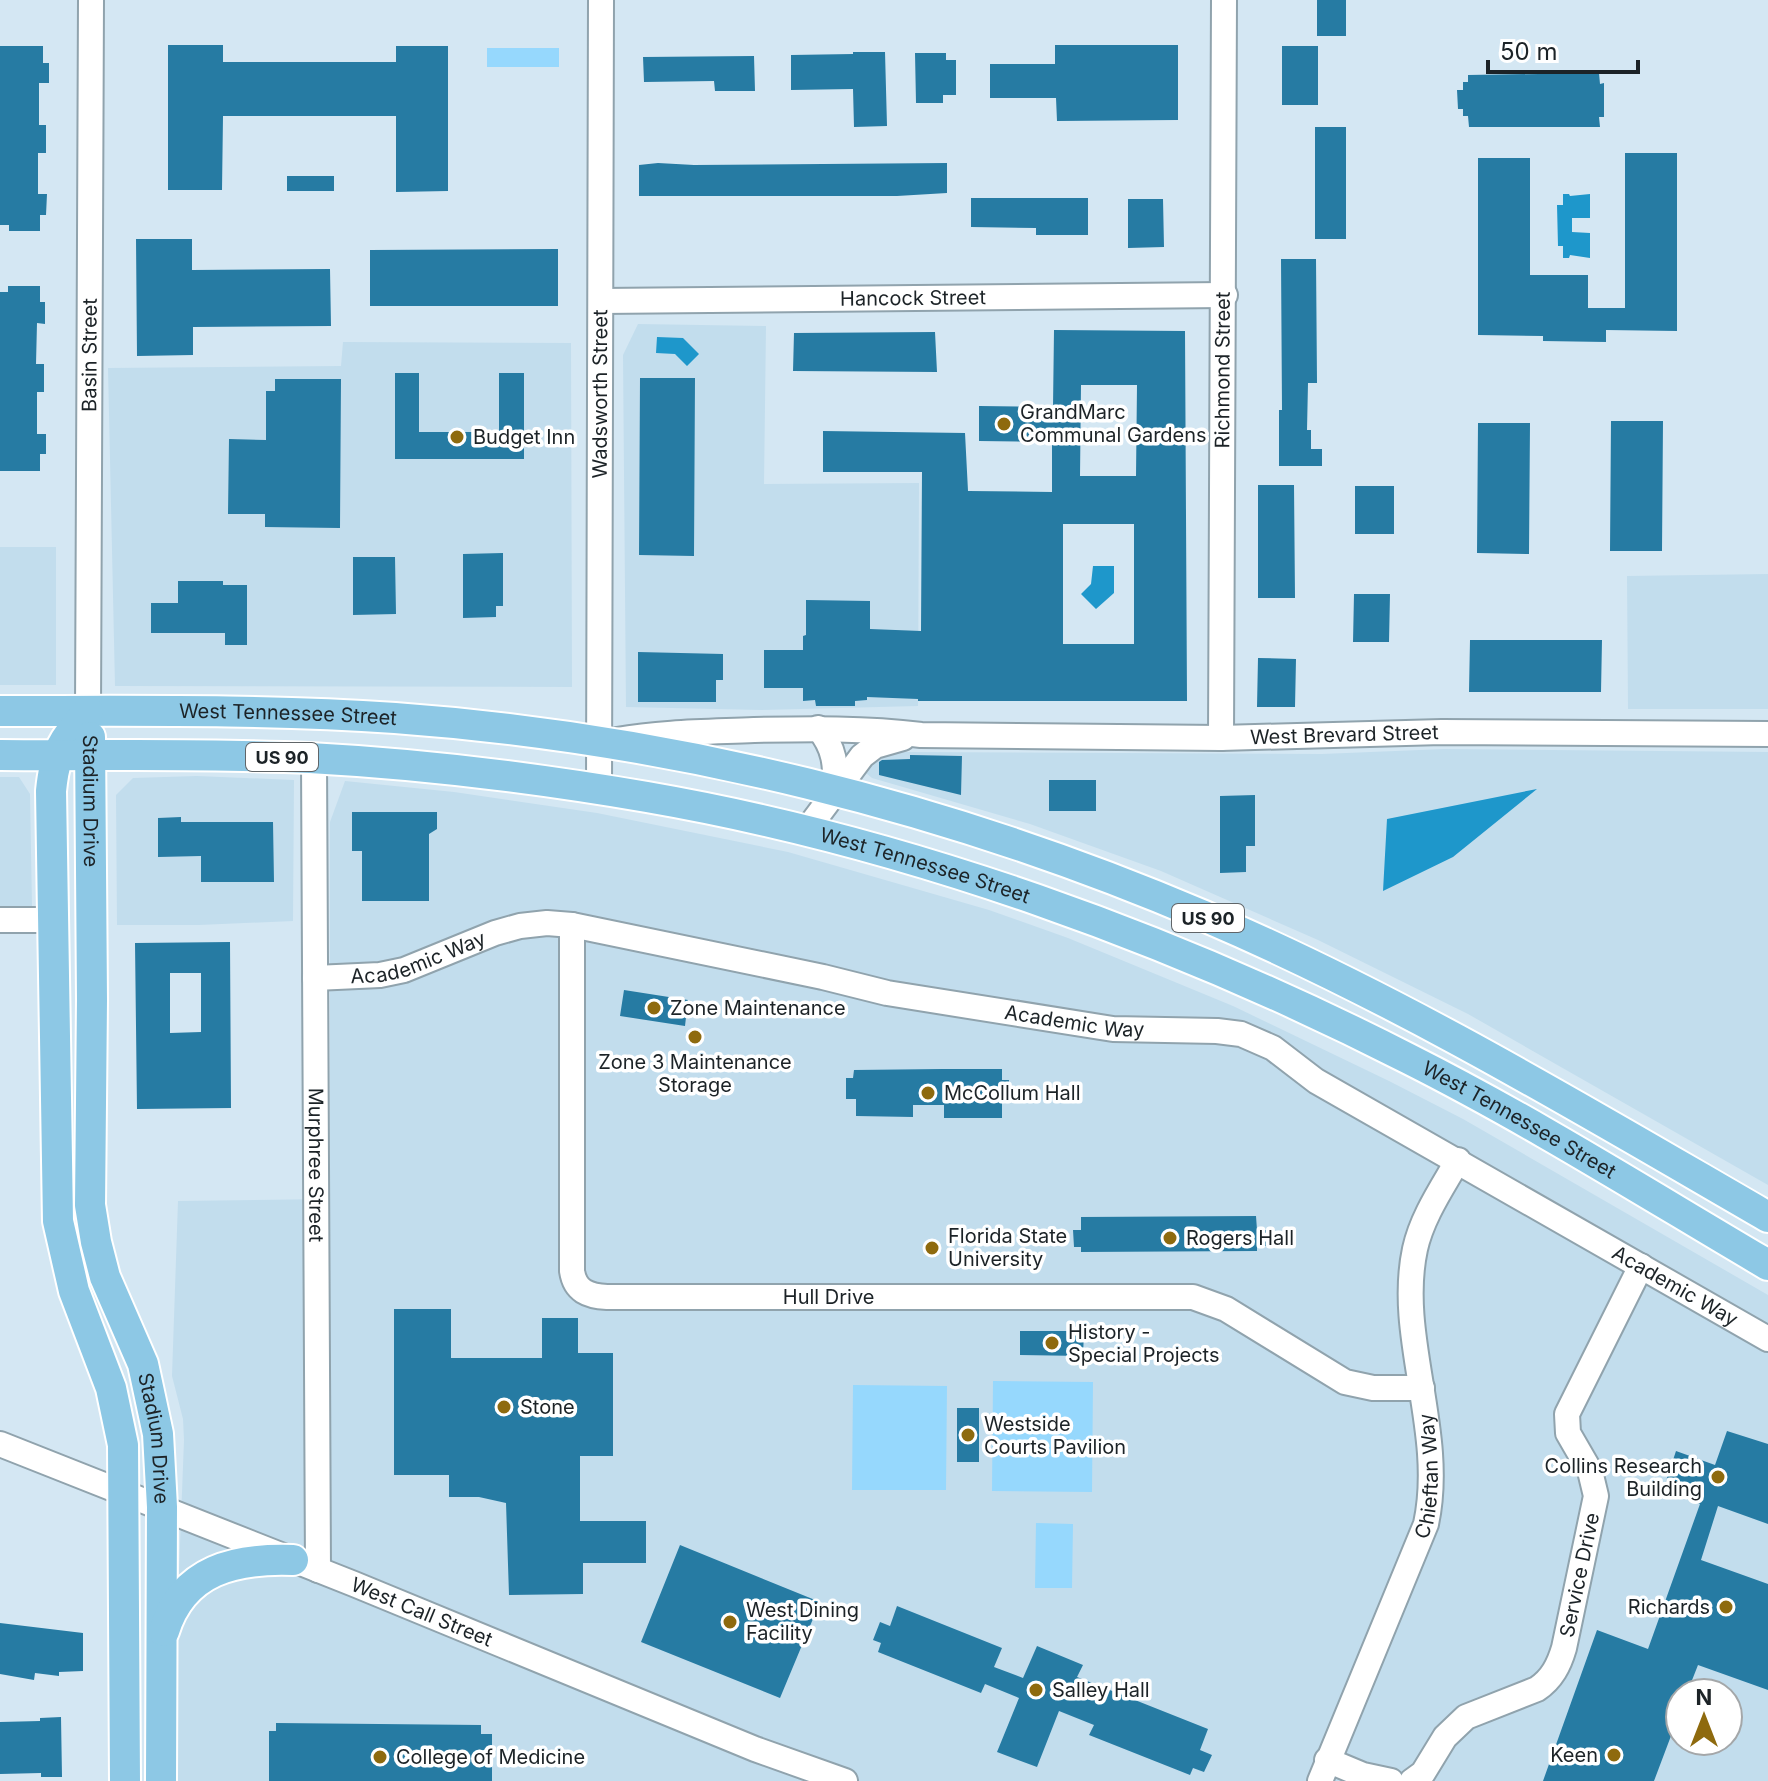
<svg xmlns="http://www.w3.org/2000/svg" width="1768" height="1781" font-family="Inter,sans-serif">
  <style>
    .built { fill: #c2dded; fill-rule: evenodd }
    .green { fill: #96d8fd }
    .water { fill: #1e97cb }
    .building { fill: #267ba3; fill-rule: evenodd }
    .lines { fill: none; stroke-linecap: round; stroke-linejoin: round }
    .minor-casing { stroke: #90a3ad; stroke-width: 28 }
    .major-casing { stroke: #fff; stroke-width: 34 }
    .minor { stroke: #fff; stroke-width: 24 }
    .major { stroke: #8dc8e5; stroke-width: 30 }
    .poi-dot { fill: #8e6a0e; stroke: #fff; stroke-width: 3 }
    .labels { text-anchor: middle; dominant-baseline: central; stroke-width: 7; stroke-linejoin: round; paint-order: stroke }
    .shield { fill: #fff; stroke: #606568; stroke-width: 2 }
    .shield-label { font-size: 18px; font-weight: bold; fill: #1c2327 }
    .street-label { font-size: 20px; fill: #1c2327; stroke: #fff }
    .poi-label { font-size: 20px; fill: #1c2327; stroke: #fff; text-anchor: start }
  </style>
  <rect width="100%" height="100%" fill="#d4e7f3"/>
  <path class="built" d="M638,324L766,326L764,484L919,483L918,706L762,710L626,707L623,355Z
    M343,342L571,343L572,687L115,686L108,368L341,366Z
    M0,547H56V685H0Z
    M1768,574V709H1628L1627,576Z
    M1444,749L1768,752V1185L1468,1014L1318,940L1161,871L1030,824L872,778L866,773V765L882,755L902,752L1322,754Z
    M197,776L294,780L293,921L199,925H117L116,795L133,778Z
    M0,777H19L30,794L32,908H0Z
    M345,781L454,792L597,813L788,852L989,910L1068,938L1233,1006L1389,1081L1463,1119L1768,1295V1781H171L184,1440L183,1419L172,1376L178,1201L330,1199V822ZM1680,1693H1728V1741H1680Z"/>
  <path class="green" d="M487,48H559V67H487Z
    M993,1381L1093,1382L1092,1492L992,1491Z
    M853,1385L947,1386L946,1490H852Z
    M1036,1523L1073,1524L1072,1588H1035Z"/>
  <path class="water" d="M1563,194H1569L1570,196L1590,194V218H1572V232L1590,233V258L1570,255L1569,258H1563V246H1558L1557,205H1563Z
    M657,337L683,338L699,354L687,366L675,354L656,353Z
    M1093,566H1114V593L1096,609L1081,594L1091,584Z
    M1537,789L1453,857L1383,891L1387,819Z"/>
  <path class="building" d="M1317,0H1346V36H1317Z
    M168,45H223V62H396V46H448V191L396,192V116H223L222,190H168Z
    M1055,45H1178V120L1057,121L1056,98H990V64H1055Z
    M0,46H43V63H49V83H39V125H46V153H38V194H47L46,215H40V231H9V225H0Z
    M1282,46H1318V105H1282Z
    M853,52H885L887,126L854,127L853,89L791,90V55L853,54Z
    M915,53H946V60H956V95H943V103H916Z
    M754,56L755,91H715L714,81L644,82L643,57Z
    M1599,73L1600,84L1604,83V117H1599L1600,127H1469L1468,116H1463V109H1458L1457,90H1463V82H1468V75Z
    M1315,127H1346V239H1315Z
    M1625,153H1677V331L1606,330V342L1543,341V336L1478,335V158H1530V275H1588V308H1625Z
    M658,163L694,165L947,163V193L897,196H639V165Z
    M287,176H334V191H287Z
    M971,198H1088V235H1036V228L971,227Z
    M1128,199H1163L1164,247L1128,248Z
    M136,239H192V270L330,269L331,326L193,327V355L137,356Z
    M558,249V306H370V250Z
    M1281,259H1316L1317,383H1308L1307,430H1311V449H1322V466H1279V410H1282Z
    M8,286H40V302H45V324L37,323L36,364H44V392H37V434H46V454H40V471H0V292H8Z
    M1054,330L1185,331L1187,701H918V699L867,697V700L855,701V706H816L815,700L803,701V688H764V650H803V636L806,635V600L870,601V629L921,631L922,472H823V431L965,433L968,491L1052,492V442L979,441V406L1053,407ZM1081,385H1137L1136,476H1080ZM1063,524H1134V644H1063Z
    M935,332L937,372L793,371L794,333Z
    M395,373H419V432H499V373H524V459H395Z
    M640,378H695L694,556L639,555Z
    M275,379H341L340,528L265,527V514H228L229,439L266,440V391H275Z
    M1611,421H1663L1662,551H1610Z
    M1478,423H1530L1529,554L1477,553Z
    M1258,485H1294L1295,598H1258Z
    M1355,486H1394V534H1355Z
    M503,553V606H496V617L463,618V554Z
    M353,557H395L396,614L353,615Z
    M178,581H223V585H247V645H225V633H151V603H178Z
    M1354,594H1390L1389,642H1353Z
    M1470,640H1602L1601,692H1469Z
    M638,652L723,654V680H716V702H638Z
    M1258,658L1296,659L1295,707H1257Z
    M910,755L962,756L961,795L879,775V762L882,760L910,759Z
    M1049,780H1096V811H1049Z
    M1255,795V846H1246V872L1220,873V796Z
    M352,812H437V829L429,834V901H362V851H352Z
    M181,817V822H273L274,882H201V856L158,857V818Z
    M230,942L231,1108L137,1109L135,943ZM170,973H201V1032L170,1033Z
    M624,990L688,1000L685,1026L620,1016Z
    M942,1069H1002V1080H1009V1100H1002V1118H944V1105H913V1117L856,1116V1099H846V1078H853L854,1070Z
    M1256,1216L1257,1230H1266V1246H1257V1251L1081,1252V1247H1074L1073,1230H1081V1217Z
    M394,1309H451V1358H542V1318H578V1353H613V1456H580V1521H646V1563H583V1594L509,1595L506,1503L479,1497H449V1475H394Z
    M1020,1331H1084L1083,1356L1020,1355Z
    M957,1408H979V1462H957Z
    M1727,1431L1768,1444V1524L1718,1506L1701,1560L1768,1584V1690L1698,1665L1687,1693H1680V1712L1654,1781H1543L1597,1630L1648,1649L1700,1504L1663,1490L1676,1451L1715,1465Z
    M680,1545L820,1602L780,1698L641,1642Z
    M897,1606L1002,1648L994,1667L1023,1678L1037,1646L1083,1665L1077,1677L1208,1729L1200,1750L1212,1755L1204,1772L1193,1768L1190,1775L1089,1735L1094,1725L1059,1711L1037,1767L997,1752L1019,1698L985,1684L981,1693L878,1652L881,1643L873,1640L880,1622L890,1626Z
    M0,1623L83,1633V1671L59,1672V1676L35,1673L34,1680L0,1674Z
    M61,1717L62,1777H41V1773L0,1774V1722L40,1721V1718Z
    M276,1723L481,1725V1734H492V1781H269V1731H276Z"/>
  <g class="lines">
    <g class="minor-casing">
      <g id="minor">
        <path id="s1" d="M601,301L1225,295"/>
        <path id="s2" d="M88,711L91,0"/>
        <path d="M818,728C835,748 836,765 835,791"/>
        <path id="s3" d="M1221,738L1224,0"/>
        <path id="s4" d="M617,740C662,732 708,732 754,730C810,729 865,728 921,735L1221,738L1442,732L1768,734"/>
        <path id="s5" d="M314,759L318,1570"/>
        <path id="s6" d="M599,790L601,0"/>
        <path d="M806,831L862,756L875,746L903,738"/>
        <path d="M0,920H52"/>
        <path id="s7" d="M572,925V1271C575,1291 588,1296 607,1297H1193L1226,1309L1345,1382L1373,1388H1422"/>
        <path id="s8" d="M315,978L380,975L404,970L495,933L520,926L547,923L572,925L823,977L887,993L1113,1029L1217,1031L1241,1034L1273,1048L1316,1081L1768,1339"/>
        <path id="s9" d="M0,1444L354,1584L755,1749L845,1781"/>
        <path d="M1327,1760L1363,1775L1391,1781"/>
        <path id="s10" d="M1320,1781L1426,1524C1446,1431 1396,1337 1415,1249C1422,1217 1442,1188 1458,1160"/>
        <path id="s11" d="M1412,1781L1423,1773L1445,1737L1466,1717L1537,1689C1552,1679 1559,1665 1564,1648L1596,1496L1590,1471L1568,1433L1567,1414L1641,1266"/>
      </g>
    </g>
    <g class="major-casing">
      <g id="major">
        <path id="s12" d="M0,711C132,711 263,709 395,718C672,738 949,807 1204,916C1401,1000 1583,1110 1768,1217"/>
        <path d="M88,711C63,741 55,750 51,791L58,1221L74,1291L111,1388L123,1445L125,1781"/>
        <path id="s13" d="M90,737L92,1000L90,1205L96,1242L105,1277L143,1364L158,1434L162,1507L161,1781"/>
        <path id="s14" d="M0,755C103,756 207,753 310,758C423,764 536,778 647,797C907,842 1174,939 1409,1059C1532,1121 1649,1195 1768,1265"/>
        <path d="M164,1631C183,1569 236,1558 293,1560"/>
      </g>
    </g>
    <use href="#minor" class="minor"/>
    <use href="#major" class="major"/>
  </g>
  <g class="poi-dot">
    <circle cx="1004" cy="424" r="8"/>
    <circle cx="457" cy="437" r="8"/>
    <circle cx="654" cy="1008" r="8"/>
    <circle cx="695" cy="1037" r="8"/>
    <circle cx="928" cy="1093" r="8"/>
    <circle cx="1170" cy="1238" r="8"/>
    <circle cx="932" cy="1248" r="8"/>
    <circle cx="1052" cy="1343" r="8"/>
    <circle cx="504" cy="1407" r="8"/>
    <circle cx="968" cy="1435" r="8"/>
    <circle cx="1718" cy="1477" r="8"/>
    <circle cx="1726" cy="1607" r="8"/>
    <circle cx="730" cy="1622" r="8"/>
    <circle cx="1036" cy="1690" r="8"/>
    <circle cx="1614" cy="1755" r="8"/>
    <circle cx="380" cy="1757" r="8"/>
  </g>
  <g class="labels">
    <g class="shield">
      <rect x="246" y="743" width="72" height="28" rx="6"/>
      <rect x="1172" y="904" width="72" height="28" rx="6"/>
    </g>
    <g class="shield-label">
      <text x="282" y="757">US 90</text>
      <text x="1208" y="918">US 90</text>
    </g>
    <g class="street-label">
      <text stroke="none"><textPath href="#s1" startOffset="312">Hancock Street</textPath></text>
      <text stroke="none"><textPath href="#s2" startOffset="356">Basin Street</textPath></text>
      <text stroke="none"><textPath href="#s3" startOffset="368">Richmond Street</textPath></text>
      <text stroke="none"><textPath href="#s6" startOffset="396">Wadsworth Street</textPath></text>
      <text stroke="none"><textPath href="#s12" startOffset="288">West Tennessee Street</textPath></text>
      <text stroke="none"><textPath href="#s4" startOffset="728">West Brevard Street</textPath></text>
      <text stroke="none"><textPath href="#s13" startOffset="64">Stadium Drive</textPath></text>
      <text stroke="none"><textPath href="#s14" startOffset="936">West Tennessee Street</textPath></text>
      <text stroke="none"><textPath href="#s8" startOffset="106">Academic Way</textPath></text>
      <text stroke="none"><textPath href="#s8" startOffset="778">Academic Way</textPath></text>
      <text stroke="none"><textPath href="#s14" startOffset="1584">West Tennessee Street</textPath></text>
      <text stroke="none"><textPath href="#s5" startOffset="406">Murphree Street</textPath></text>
      <text stroke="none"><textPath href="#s8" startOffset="1448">Academic Way</textPath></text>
      <text stroke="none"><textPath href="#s7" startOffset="616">Hull Drive</textPath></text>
      <text stroke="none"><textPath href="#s13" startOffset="712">Stadium Drive</textPath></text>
      <text stroke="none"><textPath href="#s10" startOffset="326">Chieftan Way</textPath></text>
      <text stroke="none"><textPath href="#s11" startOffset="286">Service Drive</textPath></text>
      <text stroke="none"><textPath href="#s9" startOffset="454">West Call Street</textPath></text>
    </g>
    <g class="poi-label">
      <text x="1020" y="412">GrandMarc<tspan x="1020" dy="23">Communal Gardens</tspan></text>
      <text x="473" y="437">Budget Inn</text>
      <text x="670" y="1008">Zone Maintenance</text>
      <text x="695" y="1062" text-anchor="middle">Zone 3 Maintenance<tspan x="695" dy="23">Storage</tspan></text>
      <text x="944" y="1093">McCollum Hall</text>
      <text x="948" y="1236">Florida State<tspan x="948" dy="23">University</tspan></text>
      <text x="1186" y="1238">Rogers Hall</text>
      <text x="1068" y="1332">History -<tspan x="1068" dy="23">Special Projects</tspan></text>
      <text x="520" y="1407">Stone</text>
      <text x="984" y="1424">Westside<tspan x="984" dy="23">Courts Pavilion</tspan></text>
      <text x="1702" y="1466" text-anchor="end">Collins Research<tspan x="1702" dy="23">Building</tspan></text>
      <text x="1710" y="1607" text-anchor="end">Richards</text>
      <text x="746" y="1610">West Dining<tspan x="746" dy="23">Facility</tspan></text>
      <text x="1052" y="1690">Salley Hall</text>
      <text x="1598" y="1755" text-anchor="end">Keen</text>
      <text x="396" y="1757">College of Medicine</text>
    </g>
  </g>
  <g transform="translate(1704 1717)"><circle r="38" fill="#ffffff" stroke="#a4a7a9" stroke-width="2"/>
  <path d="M0-6L14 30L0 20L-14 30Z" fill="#8e6a0e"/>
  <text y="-12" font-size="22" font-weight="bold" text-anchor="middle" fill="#1c2327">N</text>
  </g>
  <path d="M1488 60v12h150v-12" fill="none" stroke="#1c2327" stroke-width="4"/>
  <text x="1500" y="60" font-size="24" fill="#1c2327" stroke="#ffffff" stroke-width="6" paint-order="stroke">50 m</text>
</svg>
